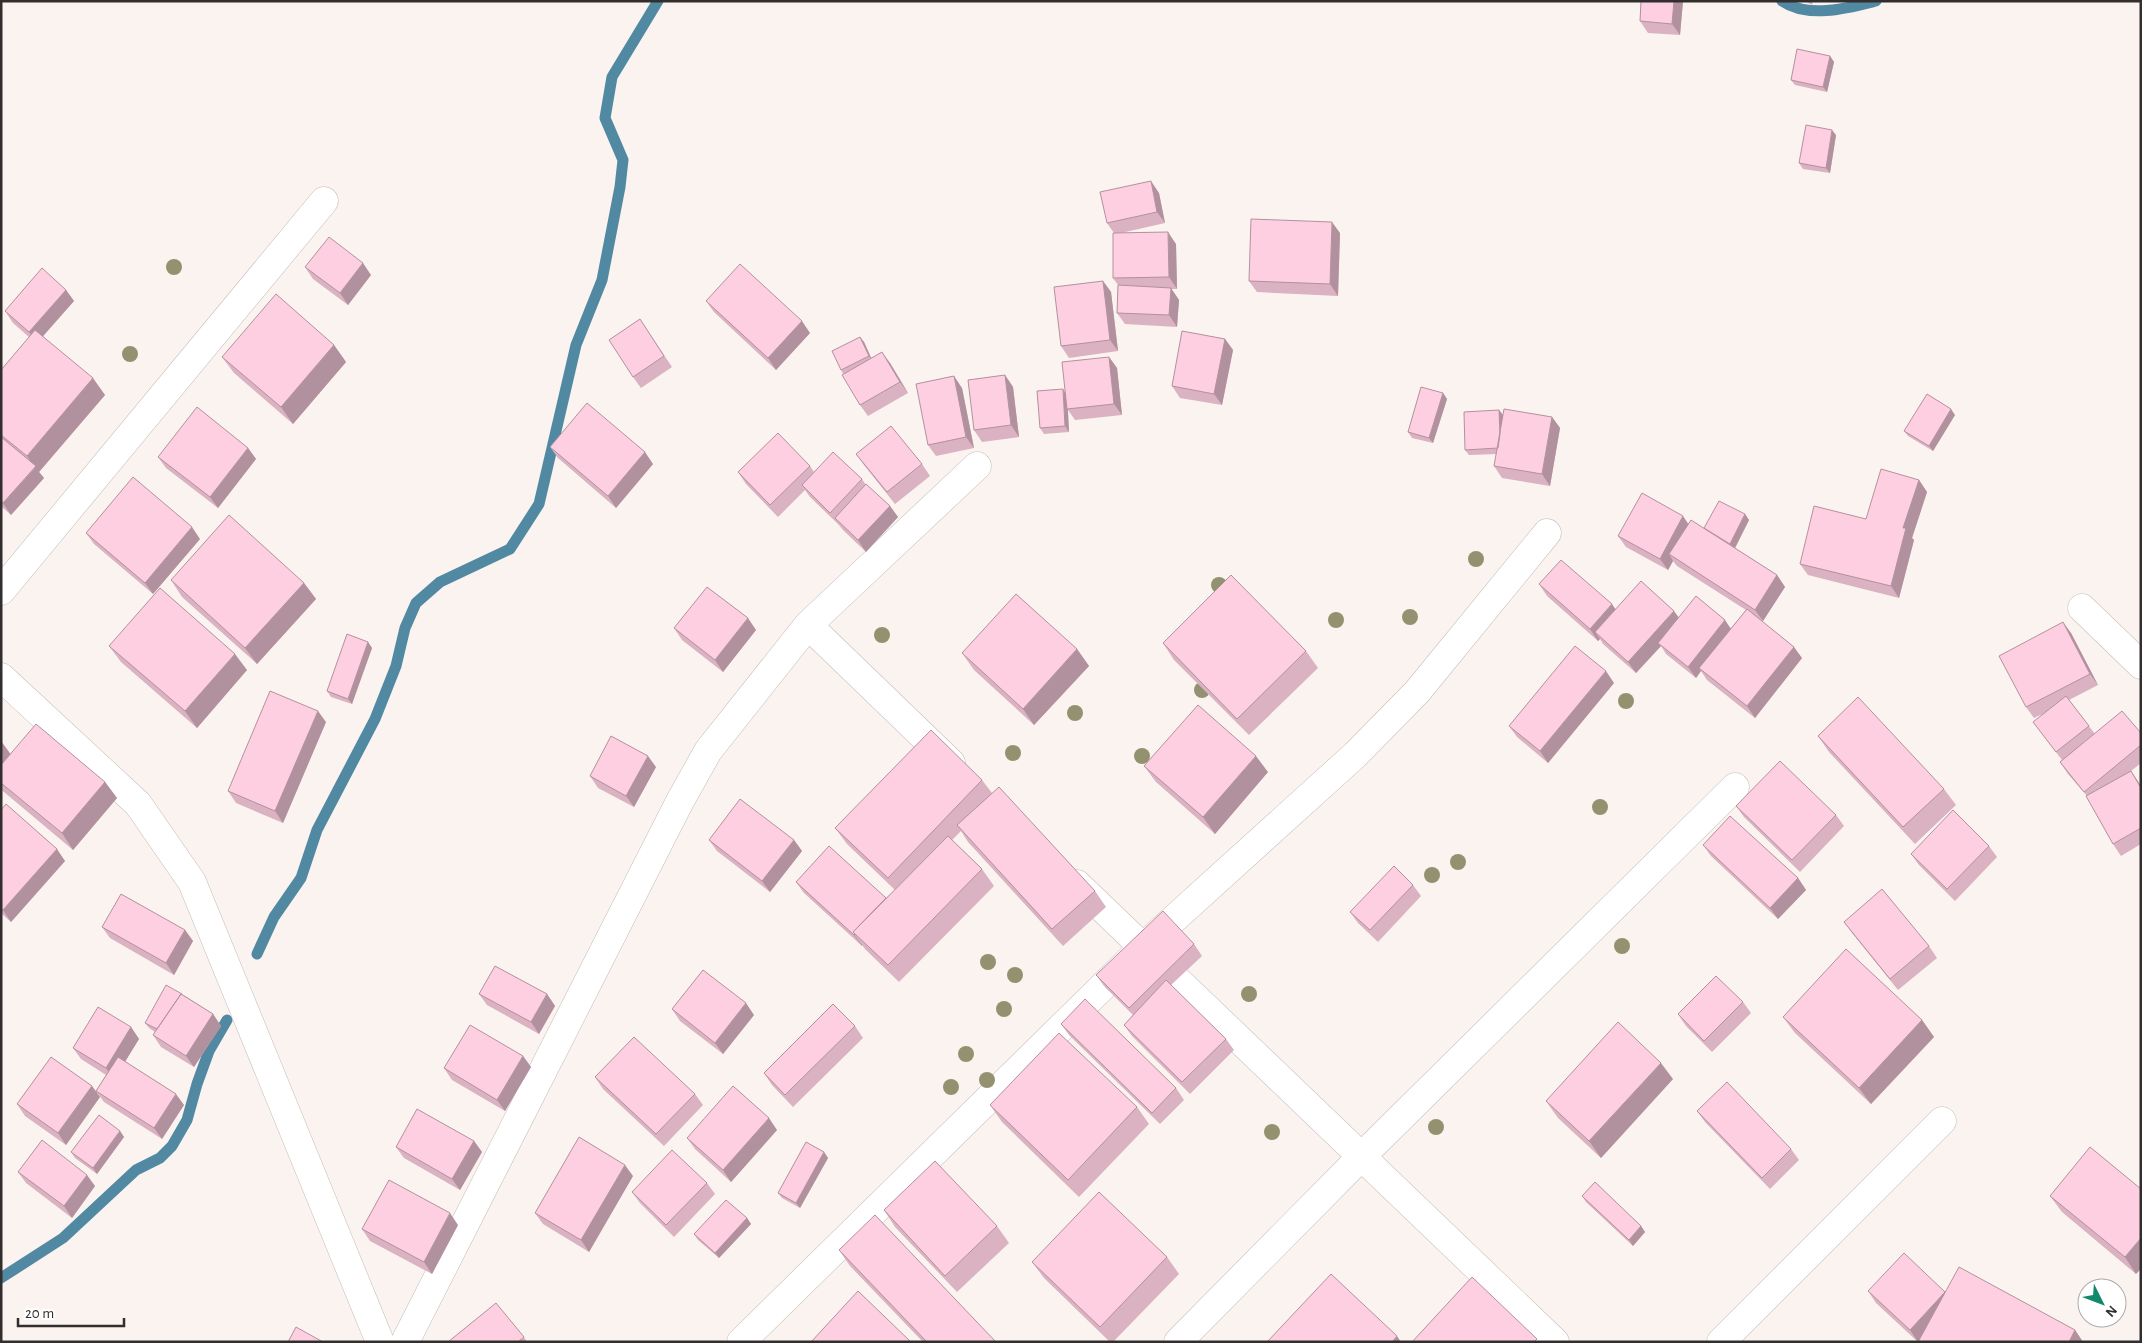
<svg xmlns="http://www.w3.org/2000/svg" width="2142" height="1343" font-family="'Alegreya Sans',sans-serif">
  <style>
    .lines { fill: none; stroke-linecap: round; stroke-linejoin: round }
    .stream { stroke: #5189a3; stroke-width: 11 }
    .minor-casing { stroke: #c4bcb8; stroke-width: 29 }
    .minor { stroke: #fff; stroke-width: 28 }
    .tree { fill: #939270 }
    .wall { fill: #dab2c2 }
    .shaded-wall { fill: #b2919e }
    .building { fill: #fecfe1; stroke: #b2919e }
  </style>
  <rect width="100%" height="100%" fill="#fbf3ef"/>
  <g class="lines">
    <path class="stream" d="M1782,1C1808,19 1848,8 1876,1
      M257,954L274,917L301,878L317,830L375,719L396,666L405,628L416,603L440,582L510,549L539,504L576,345L602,280L620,187L623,160L605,118L612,77L658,1
      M1,1278L63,1238L136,1170L160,1158L172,1146L187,1120L197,1084L209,1051L227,1020"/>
    <g class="minor-casing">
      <path id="minor" d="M1,591L324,201
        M2082,608L2141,665
        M808,625L951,763
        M1,677L138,804L192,882L380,1342
        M1077,884L1555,1342
        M405,1342L679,803L708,751L808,625L977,466
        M741,1342L1143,947L1355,755L1417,692L1547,533
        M1178,1342L1361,1157L1735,787
        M1721,1342L1942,1121"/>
    </g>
    <use href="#minor" class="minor"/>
  </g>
  <g class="tree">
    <circle cx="174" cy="267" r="8"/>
    <circle cx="130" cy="354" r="8"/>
    <circle cx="1476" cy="559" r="8"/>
    <circle cx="1219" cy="585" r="8"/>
    <circle cx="1410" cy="617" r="8"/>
    <circle cx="1336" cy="620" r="8"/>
    <circle cx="882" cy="635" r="8"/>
    <circle cx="1202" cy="690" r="8"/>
    <circle cx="1626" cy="701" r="8"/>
    <circle cx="1075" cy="713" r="8"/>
    <circle cx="1013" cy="753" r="8"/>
    <circle cx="1142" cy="756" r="8"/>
    <circle cx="1600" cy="807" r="8"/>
    <circle cx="1458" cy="862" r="8"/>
    <circle cx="1432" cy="875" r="8"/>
    <circle cx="1622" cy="946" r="8"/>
    <circle cx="988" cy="962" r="8"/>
    <circle cx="1015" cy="975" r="8"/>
    <circle cx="1249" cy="994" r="8"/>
    <circle cx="1004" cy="1009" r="8"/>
    <circle cx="966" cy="1054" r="8"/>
    <circle cx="987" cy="1080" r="8"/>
    <circle cx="951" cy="1087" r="8"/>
    <circle cx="1436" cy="1127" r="8"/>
    <circle cx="1272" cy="1132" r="8"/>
  </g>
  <path class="wall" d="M1641,1H1683L1680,35L1648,33L1640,21Z
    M1805,1H1813L1812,5Z
    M1830,56L1834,62L1827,92L1795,85L1791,80Z
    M1836,135L1830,173L1803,169L1799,163Z
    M1159,193L1165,223L1121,233L1176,244L1177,289H1171L1179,300L1177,327L1125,324L1117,313L1118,285L1113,278L1114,233L1107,223Z
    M1340,233L1338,296L1257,292L1249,281Z
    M305,267L371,275L348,305L313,279Z
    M1103,281L1111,292L1118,351L1069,358L1061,346Z
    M66,290L74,301L43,336L105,395L39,472L44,478L11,515L1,506V370L29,337L13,323L5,311Z
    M706,301L810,333L776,370L714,312Z
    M640,319L672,367L641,388L633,377Z
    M860,337L864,342L871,358L890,363L908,393L868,416L860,405L841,370Z
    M1225,339L1233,350L1222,405L1180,398L1172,386Z
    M334,345L346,362L293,424L234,373L222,357Z
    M1109,357L1117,368L1122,415L1075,420L1068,410L1069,432L1044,434L1040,428L1063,389L1065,394Z
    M1005,375L1013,387L1019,437L982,442L974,430Z
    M962,388L974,448L936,456L928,445Z
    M1443,393L1447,399L1433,443L1412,438L1408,432Z
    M1499,410L1503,415L1552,417L1560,428L1550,486L1502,478L1494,466L1497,454L1469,455L1465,450Z
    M1955,415L1933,451L1908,436L1904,431Z
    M550,447L653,464L616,508L558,458Z
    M248,448L256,459L218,508L166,468L158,457Z
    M856,454L922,464L930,476L895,504L864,465Z
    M810,466L814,472L862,479L866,485L890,506L898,517L866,552L843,530L838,524L810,497L805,490L778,517L746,484L738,472Z
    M1919,480L1927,492L1912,538L1914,540L1899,598L1808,575L1800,564L1866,519Z
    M1745,514L1749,520L1735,548L1777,575L1785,587L1763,621L1759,619L1802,658L1755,718L1707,680L1701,671L1696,678L1666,654L1661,646L1636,673L1603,644L1600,639L1598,641L1547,596L1539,584L1616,609L1679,618L1731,628L1746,610L1677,566L1673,561L1668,570L1626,547L1618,536L1689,524L1704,528Z
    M86,533L200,539L153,594L94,544Z
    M171,580L304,583L316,599L257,664L182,597Z
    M674,628L756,630L723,672L682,640Z
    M2071,633L2098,685L2069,700L2095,734L2141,733V763L2131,771L2141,786V844L2121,856L2113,844L2087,796L2068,774L2060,762L2062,760L2033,722L2045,713L2034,718L2026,707Z
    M368,642L372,648L352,704L331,697L327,691Z
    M1163,643L1306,651L1318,668L1249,735L1174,660Z
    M109,646L247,670L197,728L121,662Z
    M1077,649L1089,666L1034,725L974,670L962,653Z
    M1614,683L1548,763L1517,737L1509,726Z
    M326,722L283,823L236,803L228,791Z
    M1818,736L1944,789L1956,805L1915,844L1829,752Z
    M1,741L10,754L105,782L117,798L73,850L4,792L1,789Z
    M1144,766L1268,772L1215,834L1156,782Z
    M656,767L634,807L598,788L590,776Z
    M982,780L992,793L1095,891L1106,907L1063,946L968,842L961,831L952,840L982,869L994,886L899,982L865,949L862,945V946L804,893L796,882L886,898L895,890L847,844L835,828Z
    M1736,806L1836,815L1844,826L1800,872L1744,817Z
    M1,810L65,861L11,922L1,913Z
    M709,840H794L802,851L770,892L717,851Z
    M1703,845L1798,878L1806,890L1778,919L1711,856Z
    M1989,846L1997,857L1955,901L1919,865L1911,854Z
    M1413,885L1421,896L1378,942L1358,923L1350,912Z
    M1844,922L1929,946L1937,958L1898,990L1852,933Z
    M102,927L185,930L193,941L174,975L110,938Z
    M1194,944L1202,956L1171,985L1226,1039L1234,1050L1190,1094L1132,1036L1124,1025L1133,1015L1104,986L1096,975Z
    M182,994L213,1014L221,1026L194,1067L161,1047L153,1035L155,1032L149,1028L145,1023Z
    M479,994H547L555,1006L539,1034L487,1005Z
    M1743,1002L1751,1013L1712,1052L1686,1026L1678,1014Z
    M672,1009L754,1015L723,1054L680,1021Z
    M1783,1017L1922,1020L1934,1037L1871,1104L1795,1033Z
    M1061,1024L1176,1088L1184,1100L1160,1124L1069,1035Z
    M855,1026L863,1038L793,1107L772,1085L764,1073Z
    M131,1027L139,1039L125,1061L184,1105L162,1139L104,1102L96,1091L106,1075L81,1059L73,1048Z
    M523,1056L531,1067L505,1111L452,1080L444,1068Z
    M595,1077L695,1094L703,1105L664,1146L603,1089Z
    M1673,1079L1601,1158L1558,1118L1546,1101Z
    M92,1086L100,1097L66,1145L25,1116L17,1104Z
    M990,1105L1137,1107L1149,1124L1079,1197L1002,1122Z
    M1697,1111L1791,1149L1799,1160L1770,1189L1705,1122Z
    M777,1130L731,1182L695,1149L687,1138Z
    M120,1131L124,1137L97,1174L75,1158L71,1152Z
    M474,1141L482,1152L460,1190L404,1158L396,1147Z
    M824,1152L828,1158L800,1208L782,1198L778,1193Z
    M18,1172L95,1186L72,1218L26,1183Z
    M633,1176L589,1252L543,1224L535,1213Z
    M707,1183L715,1194L674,1237L640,1203L632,1192Z
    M2141,1189L2136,1274L2062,1212L2050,1196Z
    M1582,1196L1641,1226L1645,1232L1633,1246L1586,1202Z
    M884,1210L997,1226L1009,1243L957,1292L895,1227Z
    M747,1218L751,1224L719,1258L698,1240L694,1234Z
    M458,1225L432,1274L370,1241L362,1229Z
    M839,1250L996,1342H923L850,1266Z
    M1167,1257L1179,1274L1113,1342H1110L1044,1278L1032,1262Z
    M1868,1291L1945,1292L2075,1330L2083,1342H1918L1919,1340L1918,1342L1876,1303Z
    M524,1337L527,1342H448Z"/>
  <path class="shaded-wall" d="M1674,1H1683L1680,35L1672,24Z
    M1830,56L1834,62L1827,92L1823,87Z
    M1832,130L1836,135L1830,173L1826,168Z
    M1151,181L1159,193L1165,223L1157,212Z
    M1332,222L1340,233L1338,296L1330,284Z
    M1168,232L1176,244L1177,289L1169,277Z
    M363,263L371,275L348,305L340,293Z
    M1103,281L1111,292L1118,351L1110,340Z
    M1171,288L1179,300L1177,327L1169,315Z
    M66,290L74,301L37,343L29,332Z
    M802,321L810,333L776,370L768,358Z
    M860,337L864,342L873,362L869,356Z
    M1225,339L1233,350L1222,405L1214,394Z
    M334,345L346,362L293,424L281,407Z
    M882,352L890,363L908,393L900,382Z
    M1109,357L1117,368L1122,415L1114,404Z
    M1005,375L1013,387L1019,437L1011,425Z
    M954,376L962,388L974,448L966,437Z
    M93,378L105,395L39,472L44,478L11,515L3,503L35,468L27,456Z
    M1063,389L1067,395L1069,432L1065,426Z
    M1443,393L1447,399L1433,443L1429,438Z
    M1951,409L1955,415L1933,451L1929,446Z
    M1499,410L1503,415L1500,448Z
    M1552,417L1560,428L1550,486L1542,474Z
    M248,448L256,459L218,508L210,497Z
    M645,452L653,464L616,508L608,496Z
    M1919,480L1927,492L1912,538L1914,540L1899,598L1891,586L1903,528Z
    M890,506L898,517L866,552L858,540Z
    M1745,514L1749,520L1734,550L1730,544Z
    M1683,516L1691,528L1669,554L1673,561L1668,570L1660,559Z
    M192,527L200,539L153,594L145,583Z
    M1777,575L1785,587L1763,621L1755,610Z
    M304,583L316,599L257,664L245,648Z
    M1612,604L1620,616L1595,632L1600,639L1598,641L1590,629Z
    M1674,611L1682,622L1658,643L1661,646L1636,673L1628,662Z
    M748,618L756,630L723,672L715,660Z
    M1725,620L1733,632L1699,668L1701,671L1696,678L1688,667Z
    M2063,622L2071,633L2098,685L2090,674Z
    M368,642L372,648L352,704L348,699Z
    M1794,647L1802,658L1755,718L1747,706Z
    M1077,649L1089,666L1034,725L1023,709Z
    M235,654L247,670L197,728L185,711Z
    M1606,671L1614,683L1548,763L1540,751Z
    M318,711L326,722L283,823L275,811Z
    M1,741L12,756L1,767Z
    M648,756L656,767L634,807L626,796Z
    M1256,756L1268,772L1215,834L1203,817Z
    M2131,771L2141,786V788Z
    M105,782L117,798L73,850L62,833Z
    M794,840L802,851L770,892L762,881Z
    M57,849L65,861L11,922L3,910Z
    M1798,878L1806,890L1778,919L1770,908Z
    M185,930L193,941L174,975L166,963Z
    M854,934L862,945V946L854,935Z
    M547,994L555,1006L539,1034L531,1022Z
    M746,1003L754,1015L723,1054L715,1043Z
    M213,1014L221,1026L194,1067L186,1056Z
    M1922,1020L1934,1037L1871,1104L1859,1088Z
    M131,1027L139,1039L114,1080L106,1068Z
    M523,1056L531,1067L505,1111L497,1100Z
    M1661,1063L1673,1079L1601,1158L1589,1141Z
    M92,1086L100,1097L66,1145L58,1133Z
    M176,1094L184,1105L162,1139L154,1128Z
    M769,1118L777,1130L731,1182L723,1170Z
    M120,1131L124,1137L97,1174L93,1168Z
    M474,1141L482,1152L460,1190L452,1179Z
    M824,1152L828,1158L800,1208L796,1203Z
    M625,1165L633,1176L589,1252L581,1240Z
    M87,1175L95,1186L72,1218L64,1206Z
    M450,1213L458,1225L432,1274L424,1262Z
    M747,1218L751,1224L719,1258L715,1253Z
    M1641,1226L1645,1232L1633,1246L1629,1240Z
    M2141,1238V1269L2136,1274L2125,1257Z
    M1945,1292L1953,1304L1918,1342L1910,1330Z
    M2075,1330L2083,1342H2069Z
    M1397,1336L1401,1342H1392Z"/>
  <path class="building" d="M1641,1H1674L1672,24L1640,21Z
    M1797,49L1830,56L1823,87L1791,80Z
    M1806,125L1832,130L1826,168L1799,163Z
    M1151,181L1157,212L1107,223L1100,192Z
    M1251,219L1332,222L1330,284L1249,281Z
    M1168,232L1169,277L1113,278V233Z
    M329,237L363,263L340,293L305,267Z
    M740,264L802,321L768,358L706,301Z
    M42,268L66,290L29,332L5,311Z
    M1103,281L1110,340L1061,346L1054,287Z
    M1118,285L1171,288L1169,315L1117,313Z
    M276,294L334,345L281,407L222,357Z
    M640,319L664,356L633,377L609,340Z
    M35,330L93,378L27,456L1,435V370Z
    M1182,331L1225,339L1214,394L1172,386Z
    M860,337L869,356L841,370L832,351Z
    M882,352L900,382L860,405L842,375Z
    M1109,357L1114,404L1067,409L1062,362Z
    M1005,375L1011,425L974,430L968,380Z
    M954,376L966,437L928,445L916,384Z
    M1421,387L1443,393L1429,438L1408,432Z
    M1063,389L1065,426L1040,428L1037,391Z
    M1927,394L1951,409L1929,446L1904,431Z
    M587,403L645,452L608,496L550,447Z
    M197,407L248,448L210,497L158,457Z
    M1504,409L1552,417L1542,474L1494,466Z
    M1499,410L1500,434L1498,448L1465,450L1464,412Z
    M891,426L922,464L887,492L856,454Z
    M778,433L810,466L770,505L738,472Z
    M1,437L36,466L3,503L1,502Z
    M833,452L862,479L830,513L802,485Z
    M1881,469L1919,480L1903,528H1906L1891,586L1800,564L1814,506L1866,519Z
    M133,477L192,527L145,583L86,533Z
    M866,484L890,506L858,540L835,518Z
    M1642,493L1683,516L1660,559L1618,536Z
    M1719,501L1745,514L1730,544L1704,528Z
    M229,515L304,583L245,648L171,580Z
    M1691,520L1777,575L1755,610L1669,554Z
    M1561,560L1612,604L1590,629L1539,584Z
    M1231,575L1306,651L1237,719L1163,643Z
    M1641,581L1674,611L1628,662L1595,632Z
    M707,587L748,618L715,660L674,628Z
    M160,588L235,654L185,711L109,646Z
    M1016,594L1077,649L1023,709L962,653Z
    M1696,596L1725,620L1688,667L1658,643Z
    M1747,609L1794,647L1747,706L1699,668Z
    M2063,622L2090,674L2026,707L1999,656Z
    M347,634L368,642L348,699L327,691Z
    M1575,646L1606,671L1540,751L1509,726Z
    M270,691L318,711L275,811L228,791Z
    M2066,696L2089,726L2056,752L2033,722Z
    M1858,697L1944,789L1903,827L1818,736Z
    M1198,705L1256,756L1203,817L1144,766Z
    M2122,711L2141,733V745L2084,792L2060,762Z
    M36,724L105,782L62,833L1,783V765Z
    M931,730L982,780L888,878L835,828Z
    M611,736L648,756L626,796L590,776Z
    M1780,761L1836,815L1792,860L1736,806Z
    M2131,771L2141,788V828L2113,844L2086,796Z
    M999,787L1095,891L1052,929L957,825Z
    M740,799L794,840L762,881L709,840Z
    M6,804L57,849L3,910L1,909V810Z
    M1953,810L1989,846L1947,889L1911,854Z
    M1730,816L1798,878L1770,908L1703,845Z
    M948,836L982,869L888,965L853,932Z
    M829,846L886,898L853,932L855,934L854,935L796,882Z
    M1394,866L1413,885L1370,930L1350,912Z
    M1882,889L1929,946L1890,979L1844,922Z
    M121,894L185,930L166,963L102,927Z
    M1163,911L1194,944L1129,1008L1096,975Z
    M1846,949L1922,1020L1859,1088L1783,1017Z
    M495,966L547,994L531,1022L479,994Z
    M703,970L746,1003L715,1043L672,1009Z
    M1716,976L1743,1002L1704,1041L1678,1014Z
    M1166,980L1226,1039L1182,1082L1124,1025Z
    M166,985L182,994H181L157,1029L145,1023Z
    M181,994L213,1014L186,1056L153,1035Z
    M1085,999L1176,1088L1152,1113L1061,1024Z
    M833,1004L855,1026L785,1095L764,1073Z
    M98,1007L131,1027L106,1068L73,1048Z
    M1618,1022L1661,1063L1589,1141L1546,1101Z
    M470,1025L523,1056L497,1100L444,1068Z
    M1059,1033L1137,1107L1068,1180L990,1105Z
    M634,1037L695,1094L656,1134L595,1077Z
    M51,1057L92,1086L58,1133L17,1104Z
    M118,1057L176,1094L154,1128L96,1091Z
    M1727,1082L1791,1149L1762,1178L1697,1111Z
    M733,1086L769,1118L723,1170L687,1138Z
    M417,1109L474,1141L452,1179L396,1147Z
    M99,1115L120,1131L93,1168L71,1152Z
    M579,1137L625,1165L581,1240L535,1213Z
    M42,1140L87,1175L64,1206L18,1172Z
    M806,1142L824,1152L796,1203L778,1193Z
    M2090,1147L2141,1189V1238L2125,1257L2050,1196Z
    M672,1150L707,1183L666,1225L632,1192Z
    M935,1161L997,1226L945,1276L884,1210Z
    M389,1180L450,1213L424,1262L362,1229Z
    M1595,1182L1641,1226L1629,1240L1582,1196Z
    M1099,1192L1167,1257L1100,1327L1032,1262Z
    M726,1200L747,1218L715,1253L694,1234Z
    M875,1215L996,1342H927L839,1250Z
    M1904,1253L1945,1292L1910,1330L1868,1291Z
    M1959,1267L2075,1330L2069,1342H1918Z
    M1331,1274L1397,1336L1392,1342H1267Z
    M1472,1277L1537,1339L1534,1342H1412Z
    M858,1291L911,1342H811Z
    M496,1303L524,1337L518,1342H448Z
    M296,1327L323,1342H288Z"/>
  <rect width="2142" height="1343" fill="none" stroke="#312e2d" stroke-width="5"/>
  <g transform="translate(2102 1303) rotate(132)"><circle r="24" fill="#ffffff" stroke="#adabab"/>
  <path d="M0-4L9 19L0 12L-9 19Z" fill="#13896b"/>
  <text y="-8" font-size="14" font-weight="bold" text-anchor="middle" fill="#312e2d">N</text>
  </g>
  <path d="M18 1318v8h106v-8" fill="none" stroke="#312e2d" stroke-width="2.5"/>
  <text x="25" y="1318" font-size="15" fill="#312e2d" stroke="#ffffff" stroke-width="4" paint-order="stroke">20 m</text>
</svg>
